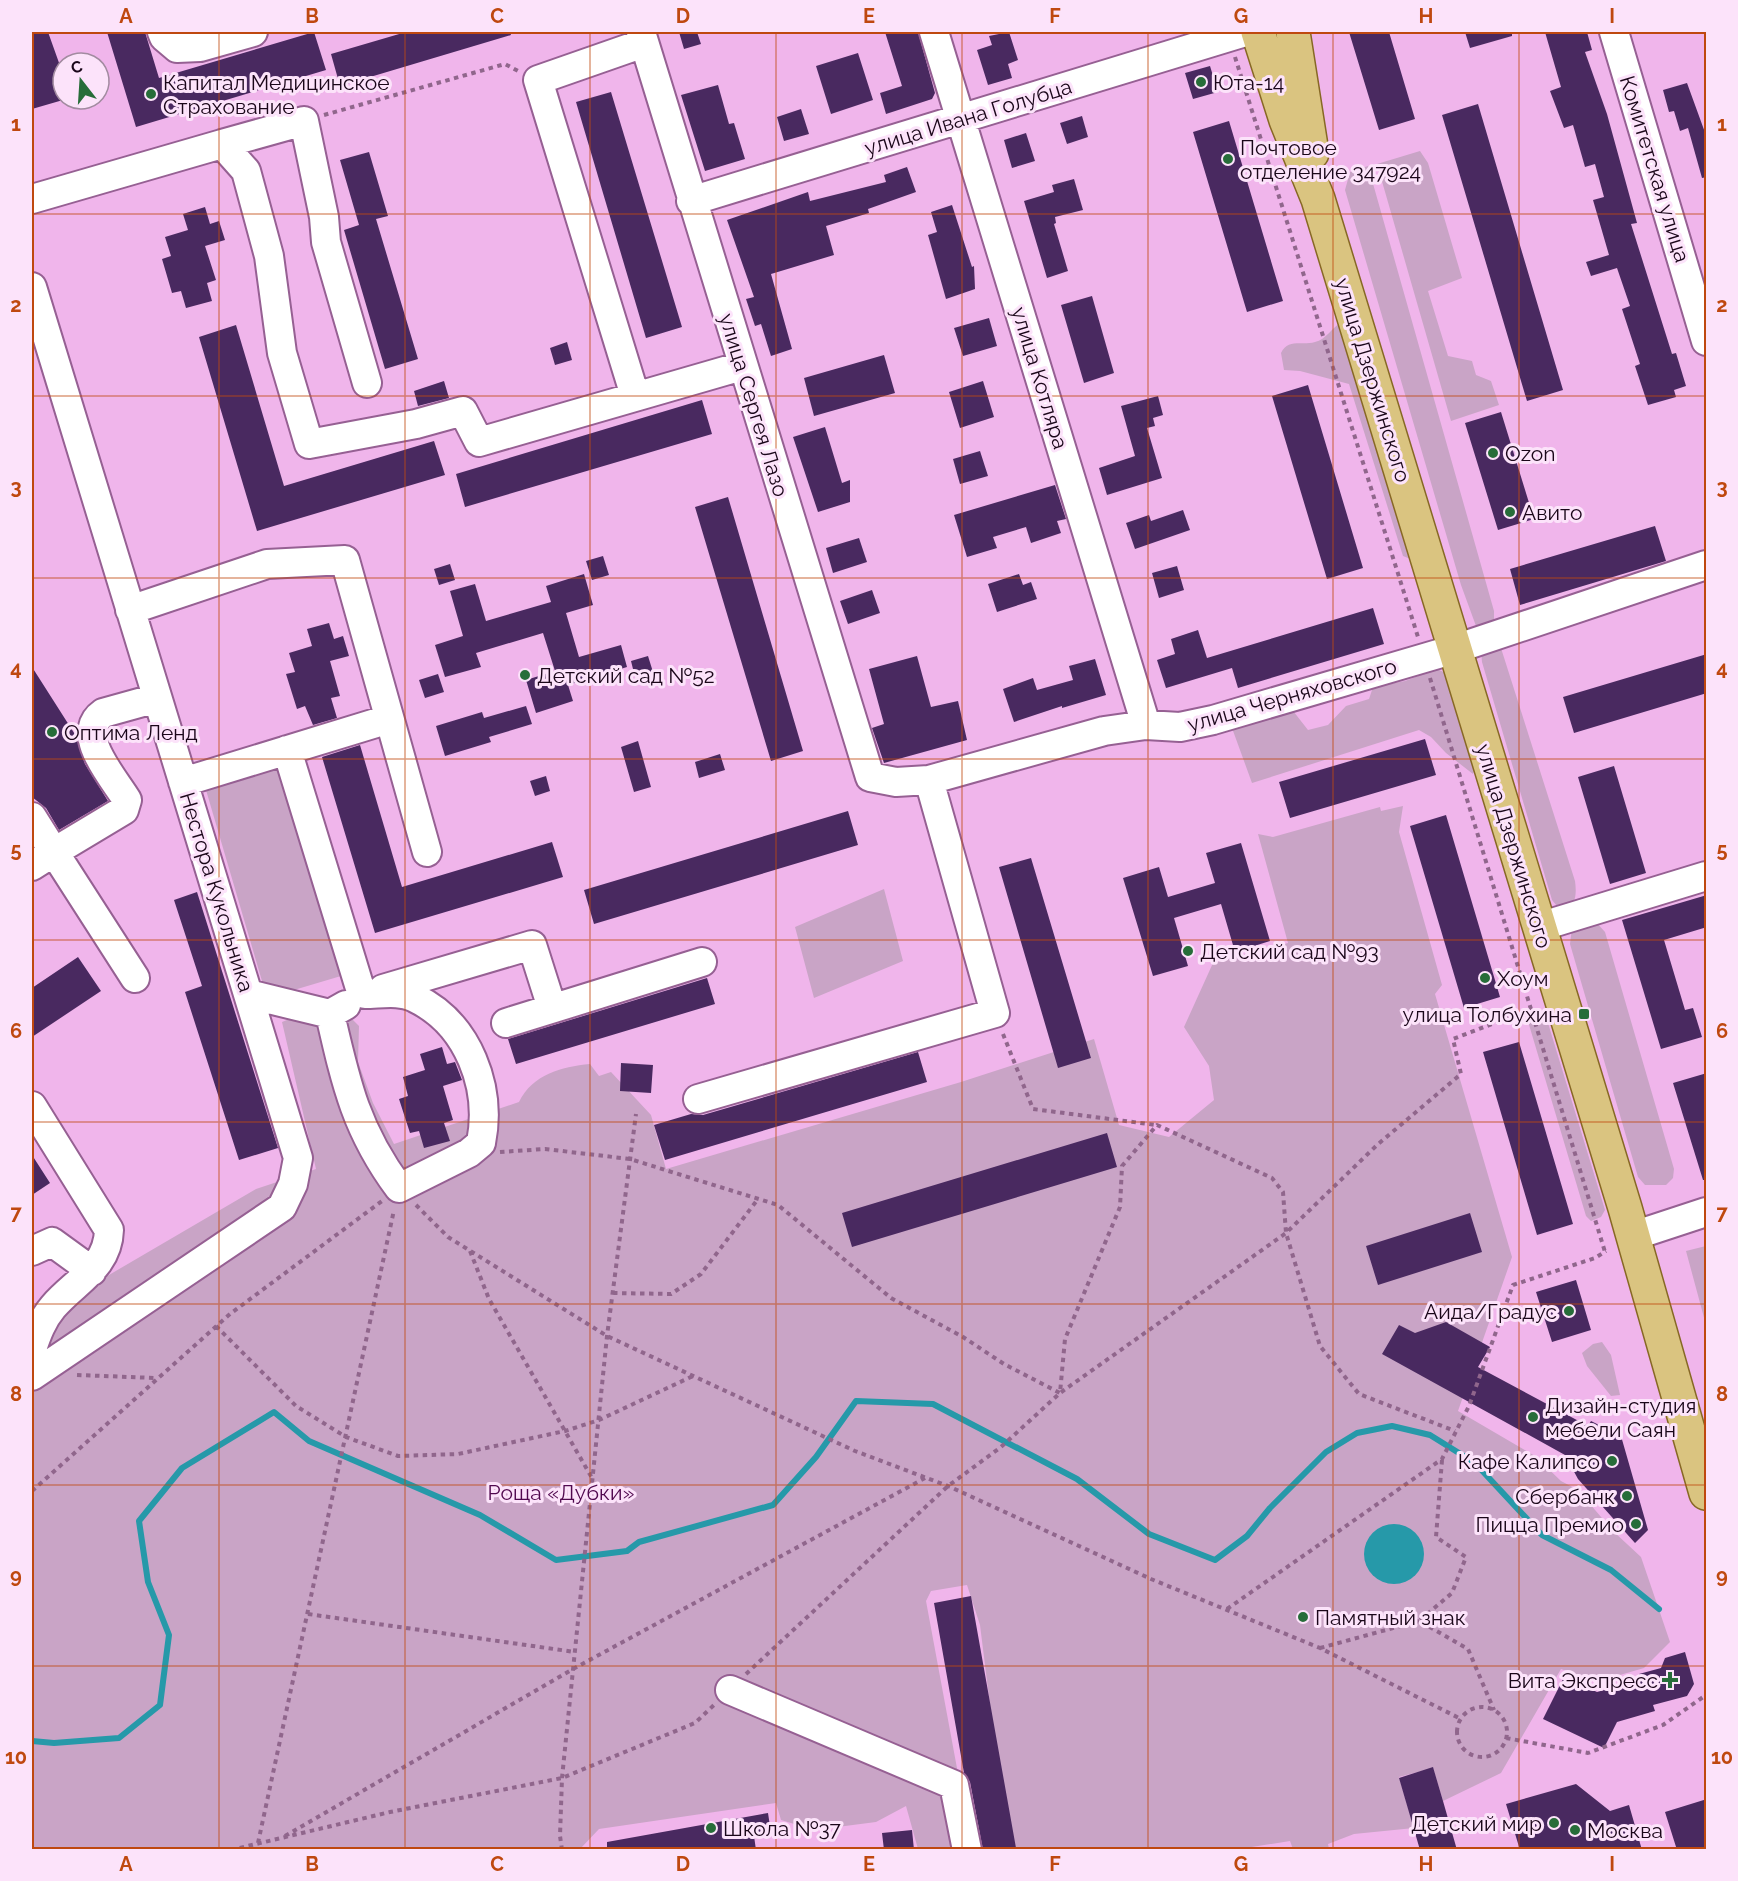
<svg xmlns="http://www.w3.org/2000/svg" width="1738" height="1881" font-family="Raleway,sans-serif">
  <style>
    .green { fill: #c9a4c6 }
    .water { fill: #2699a9 }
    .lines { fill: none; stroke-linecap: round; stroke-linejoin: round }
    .stream { stroke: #2699a9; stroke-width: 6 }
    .building { fill: #492960 }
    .minor-casing { stroke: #966093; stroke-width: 32 }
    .major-casing { stroke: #876825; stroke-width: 36 }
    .path { stroke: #90668c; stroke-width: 4; stroke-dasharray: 4.5 4.5; stroke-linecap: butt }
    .minor { stroke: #fff; stroke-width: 28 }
    .major { stroke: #dac480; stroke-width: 33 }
    .grid { fill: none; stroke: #bf480f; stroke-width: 1.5; stroke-opacity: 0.55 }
    .poi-dot { fill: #276d39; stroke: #fce3fa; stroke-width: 2 }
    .labels { text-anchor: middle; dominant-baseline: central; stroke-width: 6; stroke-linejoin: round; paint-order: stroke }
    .poi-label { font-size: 21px; fill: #1a0619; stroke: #fce3fa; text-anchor: start }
    .street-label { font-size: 21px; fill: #1a0619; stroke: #fce3fa }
    .park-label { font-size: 21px; fill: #50084e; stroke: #fce3fa }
    .neatline { fill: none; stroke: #bf480f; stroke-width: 2 }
    .grid-label { font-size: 20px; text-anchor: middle; font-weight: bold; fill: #bf480f }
  </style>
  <rect width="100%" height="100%" fill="#f0b5eb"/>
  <path class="green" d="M1420,151L1428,163L1462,278L1428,291L1448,356L1472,361L1476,375L1491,381L1499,405L1451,421L1377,164Z
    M1368,166L1494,611V620L1490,624L1476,626L1461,585L1345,190L1350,172Z
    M1342,322L1415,556L1408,558L1403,556L1349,384L1300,371L1284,370L1281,353C1288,338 1302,346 1315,342C1326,340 1332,327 1342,322Z
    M1500,645L1575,881C1577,896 1576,911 1557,906L1552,900L1482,662L1481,651Z
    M1437,669L1450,675L1478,761L1473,774L1446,753L1431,737L1419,730L1252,783L1232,728L1290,707L1308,730L1328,725L1346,706L1369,699L1373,687L1405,681Z
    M279,768L341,976L267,998L206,790Z
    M1403,806L1399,832L1442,985L1435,994L1512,1257L1458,1411L1535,1456L1561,1481L1578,1490L1613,1531L1641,1557L1670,1642L1644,1668L1596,1682L1561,1669L1501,1773L1443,1801L1433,1768L1399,1777L1414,1828L1354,1834L1328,1844L1329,1849H1293L1290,1841L1233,1850L1008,1849L980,1625L967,1585L931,1591L926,1601L972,1849H918L906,1806L876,1822L814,1830L781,1820L776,1803L599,1829L580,1849H32V1320L256,1189L316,1169L282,1022L297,1016L347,1014L359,1026L358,1062L373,1103L394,1144L519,1102C533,1074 561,1067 590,1064L599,1076L611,1072L651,1115L666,1169L961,1082L1094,1039L1119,1125L1169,1137L1214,1100L1209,1066L1184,1027L1213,963L1288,943L1258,834L1273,837L1380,807L1381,811Z
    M884,889L903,961L814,998L795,927Z
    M1595,921L1605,932L1674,1169L1673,1178L1666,1185H1645L1638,1177L1570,944L1572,928Z
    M1542,1014L1548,1023L1605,1210L1601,1217L1591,1221L1586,1216L1527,1018Z
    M1706,1246V1325L1686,1251Z
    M1602,1342L1611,1355L1620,1395L1611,1396L1587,1366L1582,1353L1593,1344Z"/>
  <path class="water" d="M1364 1554a30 30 0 1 1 60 0a30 30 0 1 1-60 0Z"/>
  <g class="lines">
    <path class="stream" d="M32,1741L54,1743L119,1738L160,1705L169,1635L148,1582L139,1521L182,1468L274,1412L309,1441L480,1515L556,1560L627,1551L639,1542L773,1505L816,1457L856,1401L933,1404L1077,1479L1149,1534L1215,1560L1247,1536L1270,1508L1326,1452L1357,1433L1392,1426L1430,1435L1475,1463L1542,1535L1611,1570L1659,1609"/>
  </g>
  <path class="building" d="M32,32H48L63,74V100L32,109Z
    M107,32H145L159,78L314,32L326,70L136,127Z
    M406,32H510L511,35L340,86L331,54Z
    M679,32H697L701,44L684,49Z
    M885,32H918L935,93L932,99L886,114L880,93L902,86Z
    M1009,32L1018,60L1008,64L1012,78L988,85L977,50L992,45L989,36Z
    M1349,32H1389L1415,119L1379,130Z
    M1465,32H1512V36L1470,48Z
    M1545,32H1587L1592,50L1585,52L1607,114L1637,223L1631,224L1672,354L1676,353L1686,386L1674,390L1676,397L1648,405L1635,366L1640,364L1622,309L1630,306L1617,268L1591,276L1586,262L1609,255L1593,200L1604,197L1595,164L1585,167L1573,125L1564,128L1550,91L1561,87Z
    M858,53L873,100L831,114L816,66Z
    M1210,66L1218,92L1193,99L1185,73Z
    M1687,83L1707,138V177L1702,178L1688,128L1680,131L1674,111L1669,112L1663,90Z
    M718,85L729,124L734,123L745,159L705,171L681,95Z
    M611,92L682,327L646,338L576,102Z
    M1478,104L1563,390L1527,401L1442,115Z
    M801,109L809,134L784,141L777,117Z
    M1082,116L1088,137L1067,144L1060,123Z
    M1229,121L1283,301L1247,312L1193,132Z
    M1026,133L1035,161L1012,168L1004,140Z
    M369,152L388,216L376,219L418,359L385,369L344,230L359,225L340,160Z
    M907,167L916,192L868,209L869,213L826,226L834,255L771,274L792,349L771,356L761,324L755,326L746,299L754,297L727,220L808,192L810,201L886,182L884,175Z
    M1074,179L1083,210L1055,217L1056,223L1054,224L1068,271L1047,278L1024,201L1054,192L1052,185Z
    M952,205L972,267L974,266L975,289L946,299L928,235L937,232L931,212Z
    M205,207L210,224L219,221L225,240L205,246L216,280L207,283L212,301L186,308L181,291L172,293L162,259L171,256L165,237L188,230L183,214Z
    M1092,296L1114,373L1084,383L1061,305Z
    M989,318L997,346L963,356L954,328Z
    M236,325L284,486L434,441L445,475L257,531L199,337Z
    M567,342L572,360L555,365L550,348Z
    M884,355L895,393L814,416L804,378Z
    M444,381L449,398L418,406L414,391Z
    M983,381L994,417L960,428L949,392Z
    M1308,385L1363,568L1327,579L1272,396Z
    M1158,396L1163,415L1153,418L1155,426L1147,428L1162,478L1107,495L1099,468L1135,456L1121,406Z
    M702,400L712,434L465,507L456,474Z
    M1501,412L1534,519L1498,530L1465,423Z
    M825,427L842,483L850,480V502L818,512L793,437Z
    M980,451L988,476L960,484L953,459Z
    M1055,485L1066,519L1057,521L1061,533L1031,543L1026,527L993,537L997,548L967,557L954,515Z
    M728,497L803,751L771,761L695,507Z
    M1183,510L1190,530L1135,549L1126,523L1149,515L1151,521Z
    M1655,526L1666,561L1520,605L1510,569Z
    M859,538L867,562L833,573L826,548Z
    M603,556L609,575L592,580L586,561Z
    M450,564L455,580L439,585L434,569Z
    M1177,566L1184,590L1159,598L1152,573Z
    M584,574L593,605L566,613L579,657L621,645L627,667L568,685L573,701L536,713L526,680L555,671L543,633L476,653L481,667L445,677L435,645L463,636L450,591L475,584L486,621L551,602L546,586Z
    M1019,574L1023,585L1031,582L1037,599L997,612L988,584Z
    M872,590L880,613L848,624L840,601Z
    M1373,608L1384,644L1238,688L1232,668L1166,688L1157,660L1175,654L1171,639L1198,630L1207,658Z
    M329,623L334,639L343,636L349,656L330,661L340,696L331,698L337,718L313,725L305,706L297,709L286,674L295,672L289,653L312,646L307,629Z
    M1707,654V693L1574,733L1563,697Z
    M648,656L653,672L635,677L631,661Z
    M917,656L931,707L958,701L967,740L884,763L872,728L884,724L869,669Z
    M1095,659L1106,695L1062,708V706L1014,722L1003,689L1033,678L1037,690L1073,680L1069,666Z
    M32,667L76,736L85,764L108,801L59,830L46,808L32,797Z
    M438,674L444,692L425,698L419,680Z
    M526,706L532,724L489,737L491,742L445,756L436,726L482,712L484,718Z
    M1425,739L1436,775L1290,818L1279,782Z
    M638,741L651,787L634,792L621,747Z
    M360,745L402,887L552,842L563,877L375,933L322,757Z
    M720,754L725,770L699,778L695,762Z
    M1614,766L1646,873L1610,884L1578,777Z
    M546,776L550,791L535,796L530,781Z
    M848,811L858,845L594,924L584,890Z
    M1446,815L1500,997L1464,1008L1410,826Z
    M1241,843L1270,941L1235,952L1221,904L1174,918L1188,966L1153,976L1123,878L1159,867L1168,897L1215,883L1206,853Z
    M1031,858L1091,1058L1058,1068L999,867Z
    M197,892L278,1148L239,1160L185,992L202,986L174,900Z
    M1707,895V927L1664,940L1685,1010L1693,1008L1702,1037L1661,1049L1622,920Z
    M78,957L101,991L32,1037V988Z
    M707,978L715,1004L516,1064L508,1039Z
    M1519,1042L1573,1224L1537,1235L1483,1052Z
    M442,1047L447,1064L455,1062L462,1080L443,1086L453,1120L444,1123L450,1141L424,1148L419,1131L410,1133L399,1099L408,1096L403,1077L425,1070L420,1054Z
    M918,1052L927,1082L665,1160L654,1125L691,1114L703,1115Z
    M621,1063L653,1065L651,1093L620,1091Z
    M1707,1073V1180H1703L1673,1083Z
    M1107,1133L1117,1167L852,1247L842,1213Z
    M32,1155L50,1183L32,1195Z
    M1470,1213L1482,1252L1378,1285L1366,1246Z
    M1576,1280L1591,1330L1552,1342L1536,1292Z
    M1446,1322L1490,1347L1478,1367L1588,1426L1591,1421L1621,1436L1648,1530L1635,1543L1578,1479L1565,1455L1382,1354L1399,1325L1415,1333Z
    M971,1596L1016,1848L1006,1850H983L970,1782L964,1773L934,1603Z
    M1685,1652L1694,1684L1687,1696L1653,1705L1655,1711L1617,1722L1604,1748L1543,1719L1564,1677L1597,1692L1641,1680L1639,1674L1661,1668L1665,1658Z
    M1433,1767L1443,1801L1457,1850H1420L1399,1778Z
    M1576,1784L1610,1811L1629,1805L1642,1850H1520L1506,1804Z
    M1707,1799V1850H1677L1665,1812Z
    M768,1813L771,1833L754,1836L756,1850H607V1842Z
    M912,1830L914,1850H884L882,1833Z"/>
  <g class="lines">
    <g class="minor-casing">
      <path id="minor" d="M162,32L164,37L177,48L200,47L253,32
        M641,32L870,777L896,782L929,780L1104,731L1146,725L1180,727L1213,720L1455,649L1706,565
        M934,32L1146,725
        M1614,32L1706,341
        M222,144L304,121L324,217L326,242L367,383
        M32,199L222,144L246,171L269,256L282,353L309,444L416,424L463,411L479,442L742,366
        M691,201L1245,32
        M32,287L298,1158L293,1184L282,1207L32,1376
        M635,396L538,80L644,43
        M130,610L267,564L345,560L427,852
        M287,750L359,985L365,994C381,994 400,990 415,998C469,1024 492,1088 481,1143L469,1153L399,1188C356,1130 346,1084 330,1014
        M183,782L389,719
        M32,817L54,852L124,810L127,800C114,778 73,734 103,713L157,698
        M32,866L54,852L135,978
        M1539,927L1706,876
        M383,989L532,945L552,1008
        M248,994L330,1014L346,1005
        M506,1023L702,962
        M698,1099L995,1013L929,780
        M32,1106L109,1230C108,1268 75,1281 53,1307C42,1320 37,1334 32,1349
        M1633,1236L1706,1212
        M32,1251L52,1242L92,1271
        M730,1690L954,1785L967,1850"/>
    </g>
    <g class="major-casing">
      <path id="major" d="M1258,32L1286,120L1318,199L1625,1208L1706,1493
        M1293,32L1312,153"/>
    </g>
    <path class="path" d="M1235,57L1418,637
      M324,115L505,64L518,71
      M1430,678L1605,1252
      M1003,1034L1033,1109L1156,1125
      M500,1152L545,1149L630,1159L778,1205L891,1298L963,1337L1004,1364L1060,1393L1065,1339L1120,1207L1122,1166L1157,1125L1272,1178L1283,1192L1286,1233L1320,1346L1359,1394L1455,1431
      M416,1205L448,1237L607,1336L855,1451L948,1486L1151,1579L1320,1648L1461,1719
      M470,1251L489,1299L592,1478
      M613,1293L671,1294L701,1274L758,1199
      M216,1326L296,1406L346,1437L398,1456L458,1454L565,1431L599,1420L693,1376
      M77,1375L156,1378
      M1442,1460L1436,1537L1466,1557L1452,1593L1419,1621L1468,1649L1494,1710
      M32,1491L230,1314L382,1201
      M1227,1609L1442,1459L1469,1406L1513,1285L1595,1258L1606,1251
      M308,1614L575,1652
      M1320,1648L1419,1621
      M746,1674L948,1486L1001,1447L1060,1393L1286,1233L1377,1145L1461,1074L1453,1039L1531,1009
      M1457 1732a25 25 0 1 1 50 0a25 25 0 1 1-50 0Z
      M1506,1738L1588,1753L1663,1725L1706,1695
      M285,1836L573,1669L925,1478
      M258,1843L394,1210
      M231,1850L390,1812L562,1778L695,1723L715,1704
      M562,1850L560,1836L562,1778L607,1336L636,1114"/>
    <use href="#minor" class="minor"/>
    <use href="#major" class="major"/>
  </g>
  <path class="grid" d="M219,32V1850M405,32V1850M590,32V1850M776,32V1850M962,32V1850M1148,32V1850M1333,32V1850M1519,32V1850M32,214H1706M32,396H1706M32,578H1706M32,759H1706M32,940H1706M32,1122H1706M32,1304H1706M32,1485H1706M32,1666H1706"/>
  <g class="poi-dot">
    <circle cx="1201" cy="82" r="6"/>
    <circle cx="151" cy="94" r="6"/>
    <circle cx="1228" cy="159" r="6"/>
    <circle cx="1493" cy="453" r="6"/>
    <circle cx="1510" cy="512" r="6"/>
    <circle cx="525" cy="675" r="6"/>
    <circle cx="52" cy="732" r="6"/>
    <circle cx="1188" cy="951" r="6"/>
    <circle cx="1485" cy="978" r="6"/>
    <rect x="1578" y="1008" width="12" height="12" rx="3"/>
    <circle cx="1569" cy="1311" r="6"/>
    <circle cx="1533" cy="1417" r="6"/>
    <circle cx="1612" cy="1461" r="6"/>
    <circle cx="1627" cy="1496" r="6"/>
    <circle cx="1636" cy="1524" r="6"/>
    <circle cx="1303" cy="1617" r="6"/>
    <path d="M1667 1671h6v6h6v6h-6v6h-6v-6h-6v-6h6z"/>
    <circle cx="1554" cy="1823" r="6"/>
    <circle cx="711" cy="1828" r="6"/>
    <circle cx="1575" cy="1830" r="6"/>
  </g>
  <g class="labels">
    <g class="poi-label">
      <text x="163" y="82">Капитал Медицинское<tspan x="163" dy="24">Страхование</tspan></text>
      <text x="1213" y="82">Юта-14</text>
      <text x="1240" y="147">Почтовое<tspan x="1240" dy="24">отделение 347924</tspan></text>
      <text x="1505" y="453">Ozon</text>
      <text x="1522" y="512">Авито</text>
      <text x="537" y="675">Детский сад №52</text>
      <text x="64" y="732">Оптима Ленд</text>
      <text x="1200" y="951">Детский сад №93</text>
      <text x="1497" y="978">Хоум</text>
      <text x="1572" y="1014" text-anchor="end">улица Толбухина</text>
      <text x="1557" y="1311" text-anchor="end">Аида/Градус</text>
      <text x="1545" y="1405">Дизайн-студия<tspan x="1545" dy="24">мебели Саян</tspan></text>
      <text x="1600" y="1461" text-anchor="end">Кафе Калипсо</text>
      <text x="1615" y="1496" text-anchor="end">Сбербанк</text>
      <text x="1624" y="1524" text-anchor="end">Пицца Премио</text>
      <text x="1315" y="1617">Памятный знак</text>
      <text x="1658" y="1680" text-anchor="end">Вита Экспресс</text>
      <text x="1542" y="1823" text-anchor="end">Детский мир</text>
      <text x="723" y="1828">Школа №37</text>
      <text x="1587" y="1830">Москва</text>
    </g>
    <g class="street-label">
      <text transform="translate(968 117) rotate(-17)">улица Ивана Голубца</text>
      <text transform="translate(1655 169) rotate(73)">Комитетская улица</text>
      <text transform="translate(1040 378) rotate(73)">улица Котляра</text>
      <text transform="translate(1373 380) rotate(73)">улица Дзержинского</text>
      <text transform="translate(754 405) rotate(73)">улица Сергея Лазо</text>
      <text transform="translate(1292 695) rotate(-16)">улица Черняховского</text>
      <text transform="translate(1514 846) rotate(73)">улица Дзержинского</text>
      <text transform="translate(217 892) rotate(73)">Нестора Кукольника</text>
    </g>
    <g class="park-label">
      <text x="561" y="1492">Роща «Дубки»</text>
    </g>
  </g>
  <rect width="1738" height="1881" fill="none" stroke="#fce3fa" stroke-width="66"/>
  <g transform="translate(81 81) rotate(343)"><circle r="28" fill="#fce3fa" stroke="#a28ba0" stroke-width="1.5"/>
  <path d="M0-4.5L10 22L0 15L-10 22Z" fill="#276d39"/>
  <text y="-9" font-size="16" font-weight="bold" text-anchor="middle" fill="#1a0619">С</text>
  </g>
  <rect x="33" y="33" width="1672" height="1815" class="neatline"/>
  <g class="grid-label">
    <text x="126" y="23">A</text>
    <text x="312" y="23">B</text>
    <text x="497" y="23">C</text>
    <text x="683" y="23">D</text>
    <text x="869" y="23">E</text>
    <text x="1055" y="23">F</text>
    <text x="1241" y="23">G</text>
    <text x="1426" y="23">H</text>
    <text x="1612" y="23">I</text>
    <text x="16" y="131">1</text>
    <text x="1722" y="131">1</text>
    <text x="16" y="312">2</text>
    <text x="1722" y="312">2</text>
    <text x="16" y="494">3</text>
    <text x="1722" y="494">3</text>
    <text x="16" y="675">4</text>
    <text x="1722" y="675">4</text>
    <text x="16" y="857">5</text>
    <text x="1722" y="857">5</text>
    <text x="16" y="1038">6</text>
    <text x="1722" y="1038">6</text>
    <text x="16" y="1220">7</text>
    <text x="1722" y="1220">7</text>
    <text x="16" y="1401">8</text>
    <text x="1722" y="1401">8</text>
    <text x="16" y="1583">9</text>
    <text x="1722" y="1583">9</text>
    <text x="16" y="1764">10</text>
    <text x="1722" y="1764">10</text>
    <text x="126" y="1871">A</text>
    <text x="312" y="1871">B</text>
    <text x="497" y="1871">C</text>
    <text x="683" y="1871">D</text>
    <text x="869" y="1871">E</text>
    <text x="1055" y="1871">F</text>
    <text x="1241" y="1871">G</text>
    <text x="1426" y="1871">H</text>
    <text x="1612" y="1871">I</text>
  </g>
</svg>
